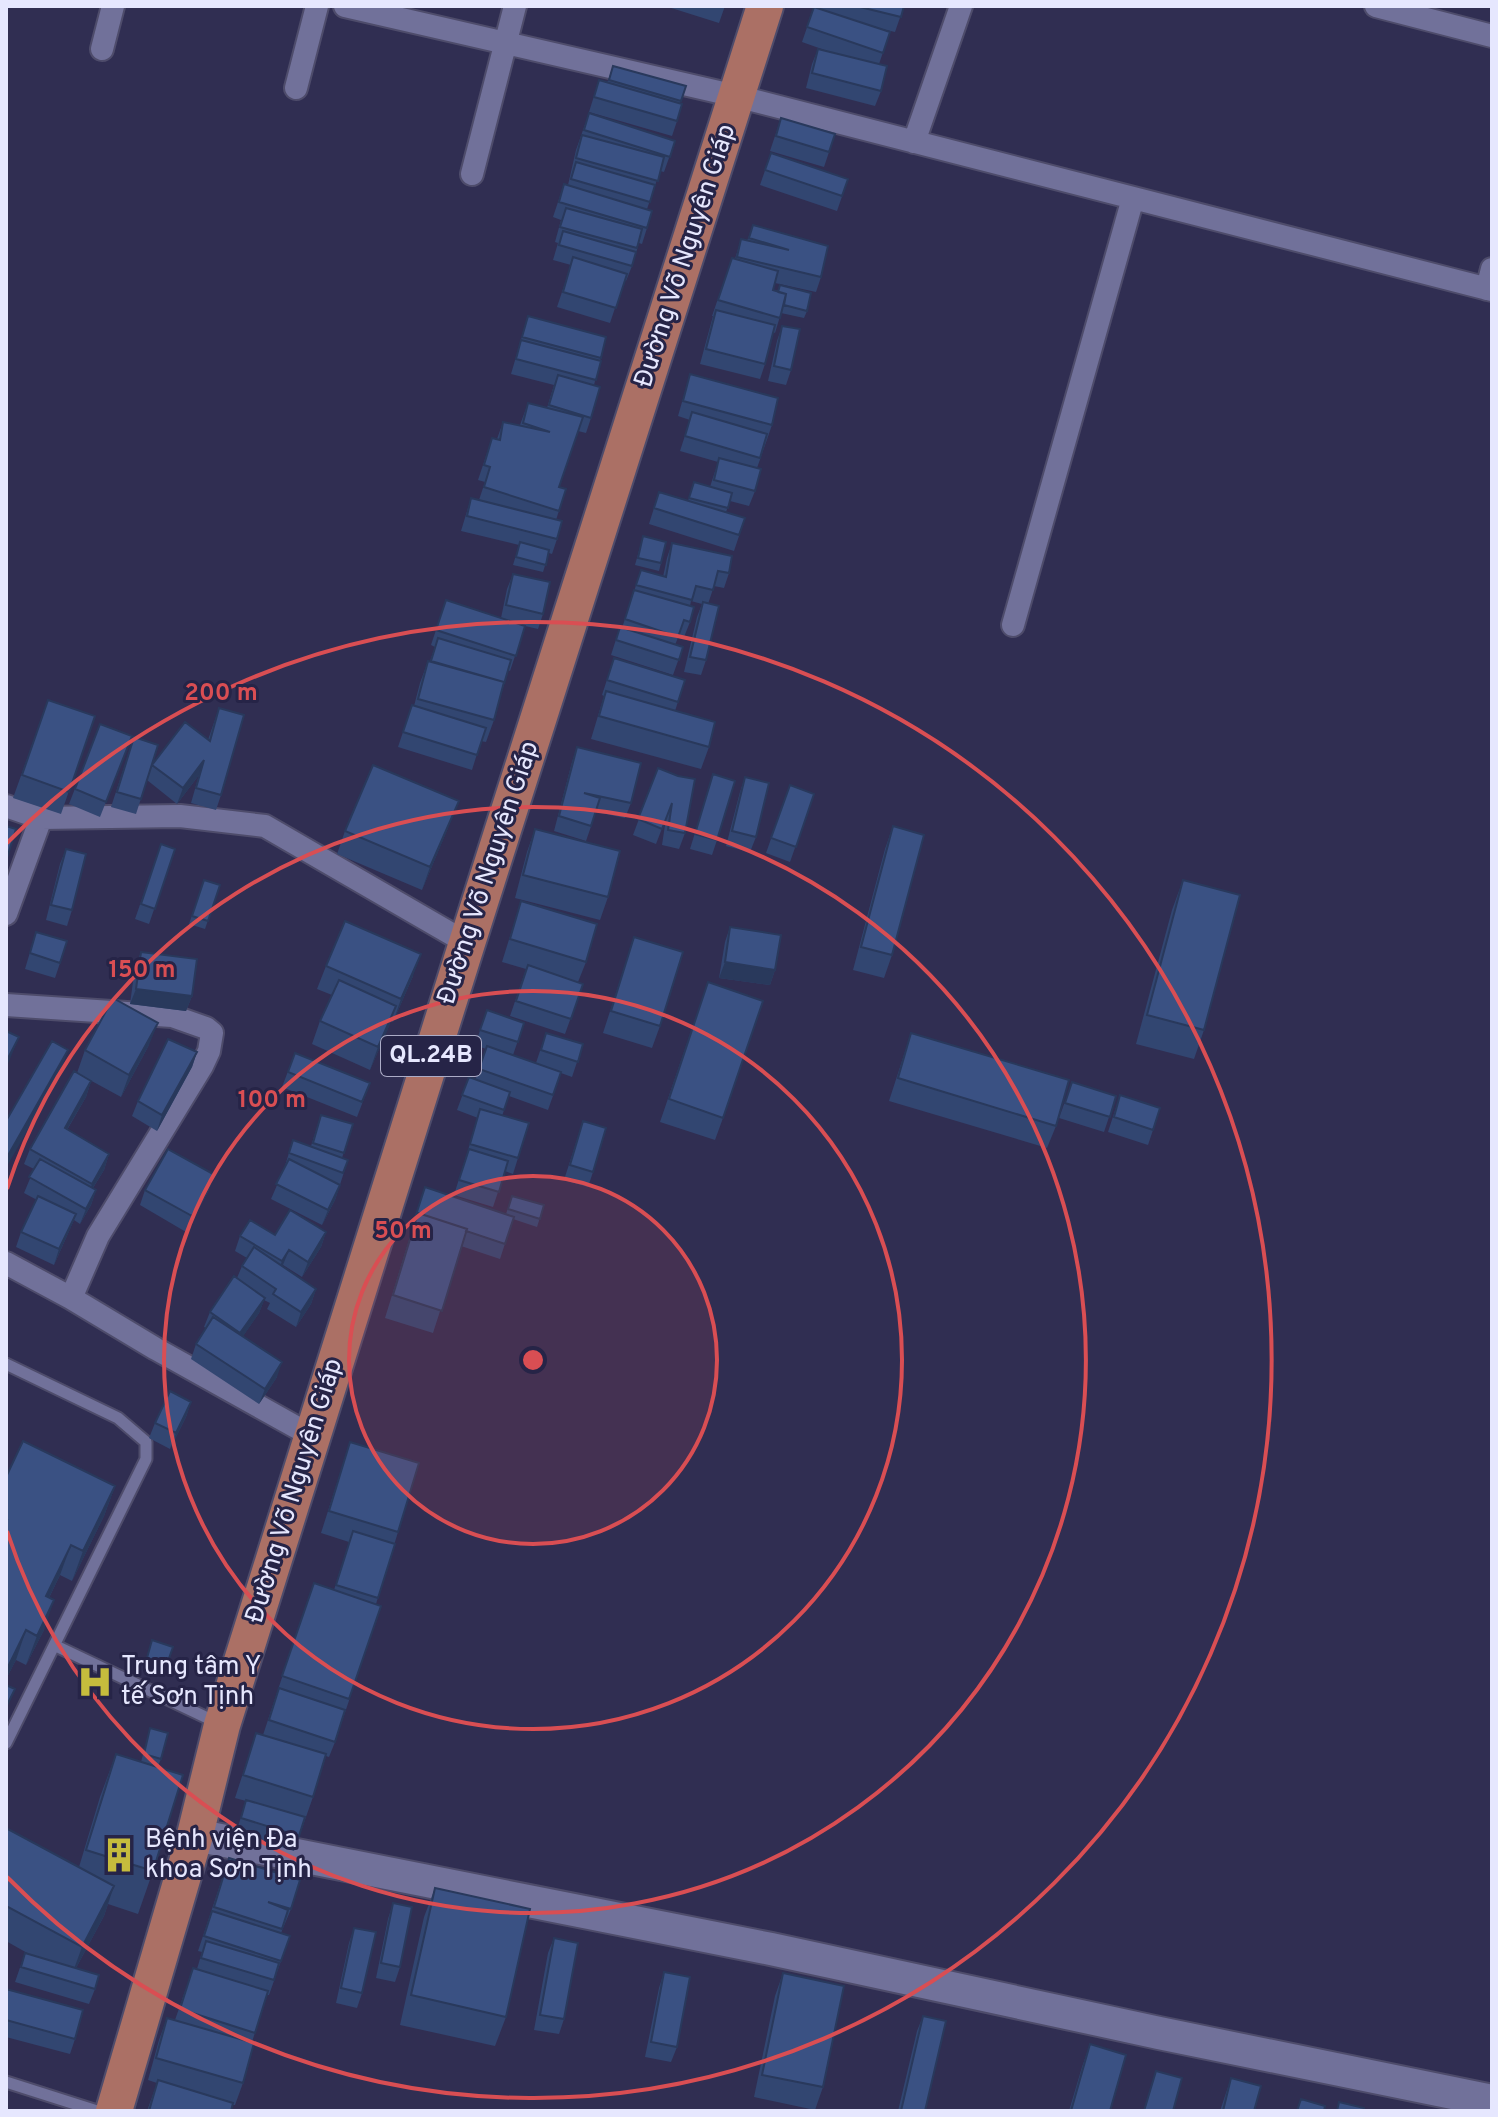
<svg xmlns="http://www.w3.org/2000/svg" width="1498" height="2117" font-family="Overpass,sans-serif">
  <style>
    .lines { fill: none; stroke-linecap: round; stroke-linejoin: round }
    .lane-casing { stroke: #4e4c6b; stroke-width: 15 }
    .street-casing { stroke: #4e4c6b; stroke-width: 26 }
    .secondary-casing { stroke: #4e4c6b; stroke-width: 36 }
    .primary-casing { stroke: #4e4c6b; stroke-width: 40 }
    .lane { stroke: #71719a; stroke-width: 11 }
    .street { stroke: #71719a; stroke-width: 22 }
    .secondary { stroke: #71719a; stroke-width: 32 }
    .primary { stroke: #ab7065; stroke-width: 36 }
    .wall { fill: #324671 }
    .shaded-wall { fill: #29395c }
    .building { fill: #3a5183; stroke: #29395c; stroke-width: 2 }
    .ring { fill: none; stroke: #d94e53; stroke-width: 4 }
    .labels { text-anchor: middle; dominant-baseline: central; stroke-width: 6; stroke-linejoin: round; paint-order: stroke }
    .shield { fill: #262447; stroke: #acacc7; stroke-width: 2 }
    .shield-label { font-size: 24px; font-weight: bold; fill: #e6e7fe }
    .street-label { font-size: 26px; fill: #e6e7fe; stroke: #262447 }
    .poi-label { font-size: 26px; fill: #e6e7fe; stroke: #262447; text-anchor: start }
    .centre { fill: #d94e53; stroke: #262447; stroke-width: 4 }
    .ring-label { font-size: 24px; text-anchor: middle; font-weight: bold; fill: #d94e53; stroke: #262447; stroke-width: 6; stroke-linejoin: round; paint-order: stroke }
  </style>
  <rect width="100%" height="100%" fill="#302e52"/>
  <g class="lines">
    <g class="lane-casing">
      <path id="lane" d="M6,1364L118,1418L146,1442V1459L6,1743
        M56,1646L218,1723
        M6,2082L97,2111"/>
    </g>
    <g class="street-casing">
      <path id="street" d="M345,6L736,96L1492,290
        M1376,6L1492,36
        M102,49L113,6
        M296,88L317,6
        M914,142L961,6
        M472,174L515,6
        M1487,289L1492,269
        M1013,625L1133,198
        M6,806L41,818L180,816L265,826L467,943
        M6,914L41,818
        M6,1005L172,1016L206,1028L212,1033L209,1051L202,1066L98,1236L71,1298
        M6,1263L71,1298L156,1349L312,1436"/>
    </g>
    <g class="secondary-casing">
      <path id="secondary" d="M195,1835L771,1949L1159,2033L1492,2101"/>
    </g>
    <g class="primary-casing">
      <path id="primary" d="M114,2111L195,1835L222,1725L467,943L765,6"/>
    </g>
    <use href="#lane" class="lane"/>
    <use href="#street" class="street"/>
    <use href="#secondary" class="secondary"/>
    <use href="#primary" class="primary"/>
  </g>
  <path class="wall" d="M665,6H725L719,23Z
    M817,6H904L895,32L873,27L890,32L879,64L881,91L875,106L806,88L812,64L818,49L833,53L802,42L814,7L817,8Z
    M613,66L686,86L680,103L677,121L672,136L589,112L599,80L607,83Z
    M589,113L675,141L664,172L660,171L647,209V228L642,244L639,243L632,266L626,281H624L610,323L557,307L571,265L553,260L558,243L555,242L561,220L553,217L564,184L568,185L576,150Z
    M781,118L835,134L824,167L770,151Z
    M771,153L848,179L837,211L760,185Z
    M753,225L821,277L816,292L775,283L773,290L778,291L780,285L807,311L804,318L781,313L775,333L773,332L765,364L760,379L700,364L713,316H712L732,258L735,259L741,239L747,241Z
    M528,316L606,337L594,385L591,418L586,433L578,431L559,487L566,489L556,520L557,539L552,554L549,553L543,572L513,565L519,545L461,531L471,498L479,500L485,482L478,480L492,438L497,439L503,422L520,425L528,403L547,408L554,385L511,374Z
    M782,326L791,370L786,385L768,381L777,341Z
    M690,374L772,425L757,468L755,491L749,506L730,501L726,512L745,518L734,551L649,524L659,492L688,501L694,482L710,487L718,462L680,451L690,420L678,416Z
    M643,536L661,563L659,571L635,565Z
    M672,543L729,573L724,588L714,586L708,604L706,660L701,675L684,672L697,617L702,604L691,601L690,606V622L684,637L679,635L675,645L683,647L673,675L611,655L620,627L622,628L641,570L663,577L667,558Z
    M513,574L543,614L538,629L525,626L510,671L508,670L494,720L486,742L481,741L472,770L398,747L412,705L414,706L420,683L428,661H430L435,647L431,645L446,600L501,618L507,589Z
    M614,658L685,680L675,711L709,747L701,769L591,739L604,696L602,695Z
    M48,700L95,716L61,814L13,798Z
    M219,708L221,795L216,810L191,803L199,775L177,804L147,780L136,814L111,807L134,737L152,765L208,740Z
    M100,724L132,736L100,817L69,804Z
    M577,747L631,803L625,818L596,812L586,841L554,831L572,762Z
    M658,768L685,833L679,849L662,845L666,818L656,844L633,835Z
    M713,774L717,840L712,855L690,849Z
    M745,777L756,837L750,852L726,846L740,792Z
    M790,785L814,794L790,862L766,853Z
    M450,823L422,890L337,854L345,831Z
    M893,826L892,955L884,978L853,970L885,849Z
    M535,829L608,897L600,920L515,898L527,852Z
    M161,844L175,849L149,924L135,919Z
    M66,849L72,910L67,926L46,920L60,864Z
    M204,880L220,885L205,929L189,924Z
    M1183,880L1204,1030L1194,1059L1136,1044L1172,910Z
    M521,901L586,962L578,982L583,984L565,1034L510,1016L526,969L502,962Z
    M730,927L775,970L770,985L719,978L725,942Z
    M36,932L60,963L55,978L25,969Z
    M634,937L660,1026L652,1048L603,1033Z
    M141,952L192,996L186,1011L130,1004L135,967Z
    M326,966L413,976L393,1022L391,1021L370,1070L312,1044L320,1021L332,995L317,989Z
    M700,1005L723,1118L715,1140L660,1122Z
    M487,1010L524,1023L513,1055L536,1063L546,1033L583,1044L572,1077L561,1073L548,1110L509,1096L502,1116L518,1158L513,1174L505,1171L493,1207L454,1195L478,1118L457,1110L469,1077L475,1080L486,1049L475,1045Z
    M911,1033L1056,1126L1047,1148L889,1101Z
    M149,1045L121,1097L77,1073L85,1050Z
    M197,1052L192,1067L157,1131L132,1116L138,1101Z
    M295,1053L370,1083L357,1117L282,1087Z
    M91,1081L86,1097L67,1130L109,1154L104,1170L93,1188L96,1190L91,1205L80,1224L74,1220L54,1265L16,1247L21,1232L37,1200L24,1193L34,1169L24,1164L30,1149Z
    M1072,1082L1116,1096L1104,1132L1059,1118Z
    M1120,1095L1153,1130L1148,1145L1108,1132Z
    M321,1115L353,1124L342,1158L348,1160L335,1200L322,1225L271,1199L284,1169L293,1140L311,1146Z
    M583,1121L593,1172L588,1187L564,1180Z
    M425,1187L506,1214L512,1196L544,1205L537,1227L513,1219L500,1259L461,1246L433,1333L385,1318L412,1230H410Z
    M145,1190H209L186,1232L140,1205Z
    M326,1232L321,1247L302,1277L283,1265L282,1266L316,1289L311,1304L296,1327L267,1309L270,1303L264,1300L259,1313L243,1336L277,1377L259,1404L191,1359L196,1344L206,1328L204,1327L210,1312L237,1278L242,1266L247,1258L235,1251L240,1236L275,1235Z
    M191,1402L186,1417L170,1449L149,1438L155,1423Z
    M350,1442L398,1532L376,1604L381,1606L335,1742L329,1757L326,1756L313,1797L294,1851L236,1833L246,1801L235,1798L256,1733L263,1735L306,1605L334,1590L349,1542L321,1533Z
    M6,1477L115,1486L104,1516L72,1581L60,1575L49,1598L44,1630L26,1665L16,1660L6,1679Z
    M152,1640L173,1647L164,1672L144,1666Z
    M150,1728L161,1759L158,1766L141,1762Z
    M116,1754L153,1871L138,1914L108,1904L104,1916L76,1968L95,1989L89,2004L15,1982L25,1953L29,1954L6,1941V1828L79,1867L100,1797Z
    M229,1858L291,1909L281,1933V1961L269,1995H267L252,2042L243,2083L235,2105H233L231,2111H147L157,2083L148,2080L159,2040L167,2018L175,2020L193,1968L197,1969L202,1952L198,1951Z
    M435,1888L506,2017L495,2046L400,2025L424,1917Z
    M393,1903L400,1967L395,1982L376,1978L388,1919Z
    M354,1928L362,1993L357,2008L336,2003L349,1943Z
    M554,1938L564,2019L559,2034L534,2030L548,1953Z
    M664,1972L677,2047L671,2062L645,2057L659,1988Z
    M783,1973L823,2087L815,2110L754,2097L775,1996Z
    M6,1989L75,2039L70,2054L6,2037Z
    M923,2016L925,2111H898L917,2031Z
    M1090,2044L1110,2111H1069L1082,2067Z
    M1231,2078L1254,2111H1220Z"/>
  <path class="shaded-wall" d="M204,760L199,775L177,804L183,788Z
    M459,801L450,823L422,890L430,867Z
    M421,954L413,976L393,1022L401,999Z
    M725,962L775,970L770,985L719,978Z
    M136,989L192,996L186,1011L130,1004Z
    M396,1006L388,1029L370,1070L378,1047Z
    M158,1023L149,1045L121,1097L129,1075Z
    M19,1037L10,1059L6,1068V1062Z
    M68,1050L60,1073L6,1168V1159Z
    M197,1052L192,1067L157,1131L162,1115Z
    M91,1081L86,1097L59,1143L65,1128Z
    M109,1154L104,1170L86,1199L92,1184Z
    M215,1175L209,1190L186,1232L192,1216Z
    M340,1185L335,1200L322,1225L328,1210Z
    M96,1190L91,1205L80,1224L86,1209Z
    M76,1214L70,1229L54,1265L59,1249Z
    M326,1232L321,1247L302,1277L308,1262Z
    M289,1250L283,1265L276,1276L282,1261Z
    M316,1289L311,1304L296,1327L301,1312Z
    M265,1298L259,1313L235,1348L240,1333Z
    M282,1362L277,1377L259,1404L265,1389Z
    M191,1402L186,1417L170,1449L176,1433Z
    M115,1486L104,1516L72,1581L83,1551Z
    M71,1545L60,1575L35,1626L46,1596Z
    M54,1600L44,1630L26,1665L37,1636Z
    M26,1630L16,1660L6,1679V1671Z
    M114,1886L104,1916L71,1977L82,1947Z"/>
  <path class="building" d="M856,6H904L901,17Z
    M814,7L890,32L883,53L807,27Z
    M818,49L887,66L881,91L812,73Z
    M613,66L686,86L681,101L609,80Z
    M599,80L682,104L677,121L594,97Z
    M589,113L675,141L670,157L584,130Z
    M781,118L835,134L829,152L776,136Z
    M582,135L664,157L658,181L576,158Z
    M771,153L848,179L842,196L765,170Z
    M576,162L655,185L650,202L571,179Z
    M564,184L652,211L647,228L559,202Z
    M566,208L642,229L637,248L560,227Z
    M753,225L828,246L821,277L737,257L741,239L789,250L749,238Z
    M563,231L636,252L632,266L559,245Z
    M573,257L627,274L616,308L563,292Z
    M732,258L778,271L773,290L786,294L780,318L718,300Z
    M780,285L811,293L807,311L784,305L786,294L778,292Z
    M716,310L775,325L765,364L706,349Z
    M528,316L606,337L601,358L522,337Z
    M782,326L800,329L791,370L774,366Z
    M521,340L601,361L596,380L516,359Z
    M690,374L778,398L772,425L683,401Z
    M558,375L600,387L591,418L549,405Z
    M528,403L583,417L559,487L566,489L559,511L484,487L490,467L484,465L492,438L500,440L503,422L550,432L523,423Z
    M692,412L767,434L760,458L685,436Z
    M719,458L761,469L755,491L714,480Z
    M694,482L732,493L728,508L689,498Z
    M659,492L745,518L739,535L654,508Z
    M471,498L562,521L557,539L467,516Z
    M643,536L666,542L661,563L638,558Z
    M520,542L549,550L546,565L516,557Z
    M672,543L732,556L729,573L718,571L713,590L696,586L692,600L636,585L641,570L666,577Z
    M513,574L550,582L543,614L506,605Z
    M634,590L694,607L690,622L684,620L678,637L625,619Z
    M446,600L525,626L516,656L436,630Z
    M703,602L719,606L706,660L690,657Z
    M620,627L683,647L679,660L616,640Z
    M438,638L511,660L504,684V682L431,661Z
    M614,658L685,680L678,702L607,680Z
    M428,661L504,682L494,720L418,699Z
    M606,691L715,722L709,747L599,716Z
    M48,700L95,716L69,792L22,775Z
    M412,705L486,728L477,755L403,732Z
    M219,708L244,715L221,795L196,788L204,760L183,788L152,765L185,722L210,741Z
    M100,724L132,736L106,802L75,789Z
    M134,737L158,745L141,799L117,792Z
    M577,747L641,763L631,803L584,793L600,798L591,826L559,816Z
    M373,765L459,801L430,867L345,831Z
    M658,768L678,776L695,779L685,833L668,830L672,803L662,829L638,819Z
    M713,774L735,781L717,840L695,834Z
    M745,777L769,783L756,837L732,831Z
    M790,785L814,794L796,847L771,838Z
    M6,826L16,829L6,861Z
    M893,826L924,835L892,955L861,947Z
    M535,829L620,851L608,897L523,875Z
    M161,844L175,849L155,909L141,904Z
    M66,849L86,854L72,910L51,905Z
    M204,880L220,885L208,921L192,916Z
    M1183,880L1240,895L1204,1030L1147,1015Z
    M521,901L597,924L586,962L510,939Z
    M345,921L421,954L401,999L326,966Z
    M730,927L781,935L775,970L725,962Z
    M36,932L67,941L60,963L30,953Z
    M634,937L683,952L660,1026L611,1011Z
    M141,952L197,959L192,996L136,989Z
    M528,965L583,984L571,1019L516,1001Z
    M339,980L396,1006L378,1047L320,1021Z
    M708,982L763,1001L723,1118L669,1099Z
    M113,998L158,1023L129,1075L85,1050Z
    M487,1010L524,1023L518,1042L480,1030Z
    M6,1031L19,1037L6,1062Z
    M546,1033L583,1044L578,1062L541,1050Z
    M911,1033L1069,1080L1056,1126L898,1078Z
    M168,1039L197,1052L162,1115L138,1101Z
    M52,1041L68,1050L6,1159V1121Z
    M487,1046L561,1072L553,1095L479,1069Z
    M295,1053L370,1083L362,1102L288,1072Z
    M74,1071L91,1081L65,1128L109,1154L92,1184L30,1149Z
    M469,1077L510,1092L504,1110L462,1095Z
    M1072,1082L1116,1096L1110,1117L1065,1103Z
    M1120,1095L1160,1108L1153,1130L1114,1117Z
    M480,1109L529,1123L518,1158L470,1144Z
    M321,1115L353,1124L344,1153L313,1143Z
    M583,1121L606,1128L593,1172L570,1165Z
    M293,1140L348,1160L343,1173L289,1153Z
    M168,1149L215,1175L192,1216L145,1190Z
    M469,1149L508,1161L499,1192L459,1180Z
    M40,1159L96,1190L86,1209L29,1177Z
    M289,1159L340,1185L328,1210L276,1184Z
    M425,1187L514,1217L505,1244L466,1231L467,1229L418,1213L417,1215H416Z
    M38,1196L76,1214L59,1249L21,1232Z
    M512,1196L544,1205L540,1219L508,1209Z
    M290,1210L326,1232L308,1262L289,1250L282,1261L240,1236L250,1220L275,1235Z
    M418,1213L467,1229L442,1311L393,1295Z
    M254,1247L316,1289L301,1312L273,1294L276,1289L242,1266Z
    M234,1276L265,1298L240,1333L210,1312Z
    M213,1317L282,1362L265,1389L196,1344Z
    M170,1391L191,1402L176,1433L155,1423Z
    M23,1441L115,1486L83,1551L71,1545L46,1596L54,1600L37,1636L26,1630L6,1671V1523L7,1520H6V1477Z
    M350,1442L419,1463L398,1532L329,1511Z
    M353,1531L395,1544L378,1598L336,1585Z
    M314,1583L381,1606L349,1699L282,1676Z
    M152,1640L173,1647L167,1664L147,1658Z
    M6,1685L15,1689L6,1707Z
    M279,1688L345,1710L335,1742L269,1720Z
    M150,1728L168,1733L161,1759L144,1754Z
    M256,1733L326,1754L313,1797L243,1775Z
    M116,1754L183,1775L153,1871L86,1850Z
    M246,1800L305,1817L299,1836L241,1818Z
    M6,1828L114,1886L82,1947L6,1906Z
    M229,1858L300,1880L291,1909L268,1902L288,1910L282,1929L214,1907Z
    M435,1888L530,1909L506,2017L411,1995Z
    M393,1903L412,1907L400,1967L381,1963Z
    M212,1911L290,1936L281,1961L204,1936Z
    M354,1928L376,1932L362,1993L341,1988Z
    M554,1938L578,1943L564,2019L540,2015Z
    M206,1941L279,1963L274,1980L201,1958Z
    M25,1953L99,1975L95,1989L21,1967Z
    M193,1968L268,1991L255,2033L180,2009Z
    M664,1972L690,1977L677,2047L651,2042Z
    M783,1973L844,1986L823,2087L762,2075Z
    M6,1989L83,2010L75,2039L6,2020Z
    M923,2016L946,2021L925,2111H901Z
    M167,2018L254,2043L243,2083L156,2058Z
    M1090,2044L1126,2055L1110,2111H1071Z
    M1156,2071L1182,2078L1173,2111H1144Z
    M1231,2078L1261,2086L1254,2111H1223Z
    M158,2080L233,2103L231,2111H149Z
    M1301,2099L1325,2106L1324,2111H1297Z
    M1339,2102L1364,2108V2111H1337Z"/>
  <circle cx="533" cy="1360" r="184" fill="#d94e53" fill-opacity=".12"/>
  <g class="ring">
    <circle cx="533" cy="1360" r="184"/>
    <circle cx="533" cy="1360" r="369"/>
    <path d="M7 1189A553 553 0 1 1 7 1531"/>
    <path d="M7 843A738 738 0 1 1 7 1877"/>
  </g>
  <defs>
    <g id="hospital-bare" transform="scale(2.76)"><path d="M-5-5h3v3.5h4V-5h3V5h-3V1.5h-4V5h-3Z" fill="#c6bc3d" stroke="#262447" stroke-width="2.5" paint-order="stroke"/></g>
    <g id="building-bare" transform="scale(2.76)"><path d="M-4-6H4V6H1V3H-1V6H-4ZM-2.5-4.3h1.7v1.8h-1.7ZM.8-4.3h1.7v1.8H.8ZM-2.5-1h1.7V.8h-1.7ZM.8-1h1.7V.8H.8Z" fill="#c6bc3d" stroke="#262447" stroke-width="2.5" paint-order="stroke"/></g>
  </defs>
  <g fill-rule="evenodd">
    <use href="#hospital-bare" x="95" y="1682"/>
    <use href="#building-bare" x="119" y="1855"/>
  </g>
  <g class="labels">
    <rect class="shield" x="381" y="1036" width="100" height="40" rx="6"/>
    <g class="shield-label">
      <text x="431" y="1056">QL.24B</text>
    </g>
    <g class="street-label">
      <text transform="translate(686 256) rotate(-72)">Đường Võ Nguyên Giáp</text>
      <text transform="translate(489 873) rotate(-72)">Đường Võ Nguyên Giáp</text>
      <text transform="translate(295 1491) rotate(-73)">Đường Võ Nguyên Giáp</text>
    </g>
    <g class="poi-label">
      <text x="121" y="1667">Trung tâm Y<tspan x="121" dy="30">tế Sơn Tịnh</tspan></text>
      <text x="145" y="1840">Bệnh viện Đa<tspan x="145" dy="30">khoa Sơn Tịnh</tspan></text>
    </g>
  </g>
  <circle cx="533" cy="1360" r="12" class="centre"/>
  <g class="ring-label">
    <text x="221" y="700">200 m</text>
    <text x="142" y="977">150 m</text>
    <text x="272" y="1107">100 m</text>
    <text x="403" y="1238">50 m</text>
  </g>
  <rect width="1498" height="2117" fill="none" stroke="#e6e7fe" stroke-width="16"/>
</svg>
